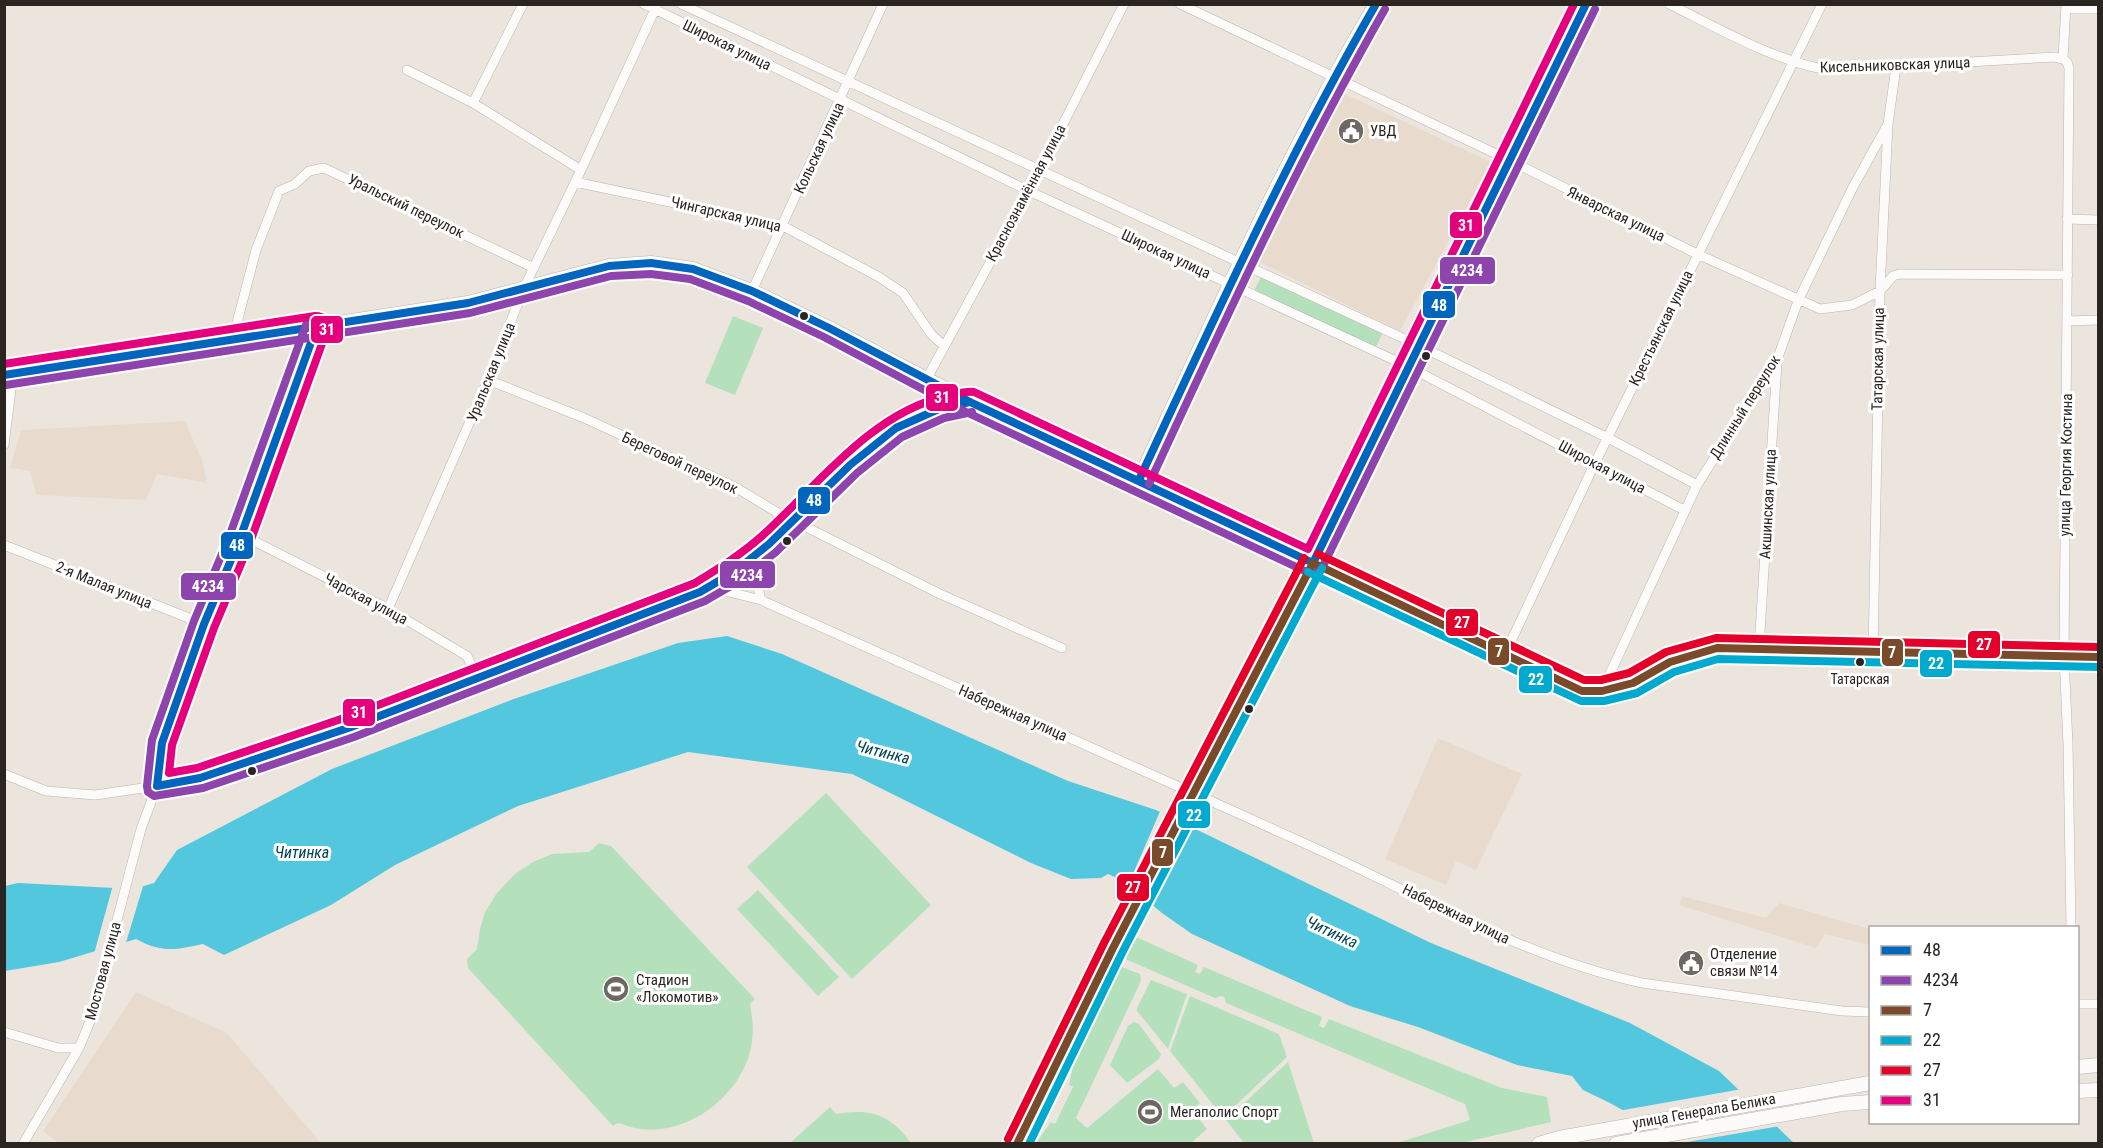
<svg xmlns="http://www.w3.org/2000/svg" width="2103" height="1148" font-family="'Roboto Condensed',sans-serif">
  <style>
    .built { fill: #e8dbcd }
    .green { fill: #b4e1bc }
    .water { fill: #53c7dd }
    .pier { fill: #ece5de }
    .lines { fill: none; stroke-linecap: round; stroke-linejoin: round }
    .street-casing { stroke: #bab5af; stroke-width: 10 }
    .secondary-casing { stroke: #bab5af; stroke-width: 15 }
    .street { stroke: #fcfbfa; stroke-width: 9 }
    .secondary { stroke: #fcfbfa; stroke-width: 14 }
    .bus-1-casing { stroke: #fff; stroke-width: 12 }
    .bus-2-casing { stroke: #fff; stroke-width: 12 }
    .bus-3-casing { stroke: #fff; stroke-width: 12 }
    .bus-4-casing { stroke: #fff; stroke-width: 12 }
    .bus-5-casing { stroke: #fff; stroke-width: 12 }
    .bus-6-casing { stroke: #fff; stroke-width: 12 }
    .bus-1 { stroke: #0065bd; stroke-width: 8 }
    .bus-2 { stroke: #8e44ad; stroke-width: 8 }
    .bus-3 { stroke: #7a4b2a; stroke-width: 8 }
    .bus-4 { stroke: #00a9ce; stroke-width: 8 }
    .bus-5 { stroke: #e4002b; stroke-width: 8 }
    .bus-6 { stroke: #e5007d; stroke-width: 8 }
    .bus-dot { fill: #2a2520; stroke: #fff; stroke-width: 2 }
    .labels { text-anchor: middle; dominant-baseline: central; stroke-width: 6; stroke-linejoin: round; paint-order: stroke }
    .bus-label { font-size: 14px; fill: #2a2520; stroke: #fff }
    .street-label { font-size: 15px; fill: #2a2520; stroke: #fff }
    .poi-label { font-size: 15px; fill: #2a2520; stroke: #fff; text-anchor: start }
    .water-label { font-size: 16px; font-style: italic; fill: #014352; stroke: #fff }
    .line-badge { stroke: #fff; stroke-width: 2 }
    .badge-label { font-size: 16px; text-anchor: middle; font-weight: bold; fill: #fff }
  </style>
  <rect width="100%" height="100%" fill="#ece5de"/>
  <path class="built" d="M1336,90L1491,162L1400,331L1253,259Z
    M185,421L203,463L207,483L157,474L146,500L36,495L30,471L10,468L21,430Z
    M1438,738L1522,774L1476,870L1456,861L1446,885L1385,859Z
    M1682,896L1766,918L1779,903L1870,929V945L1825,934L1816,948L1679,905Z
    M136,992L227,1033L321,1143L60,1144L43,1131Z"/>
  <path class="green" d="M1262,275L1383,332L1375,349L1254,291Z
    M733,316L763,328L735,395L705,383Z
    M826,793L931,905L852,979L747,867Z
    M599,843L611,846L755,999L750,1004C752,1016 754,1028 752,1041C746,1093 687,1139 635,1128C629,1127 623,1124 617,1123L613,1126L468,968L467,959L477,949L480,929L485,912L497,893L515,874L533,862L552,854L589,852Z
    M758,890L839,977L818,996L737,909Z
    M1134,936L1198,965L1195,972L1200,974L1204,967L1322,1017L1319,1026L1324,1028L1329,1019L1502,1088L1547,1097L1551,1122L1462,1143H1397L1470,1120L1465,1104L1226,1003L1224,997L1221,996L1215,998L1123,958Z
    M1119,966L1140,974L1141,981L1076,1118L1087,1128L1158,1069L1174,1088L1183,1082L1200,1103L1192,1110L1207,1129L1191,1143H1036L1051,1122L1055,1124L1073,1087L1069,1085L1075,1056Z
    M1151,980L1187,994L1168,1049L1137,1011V1008Z
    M1190,996L1279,1034L1287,1057L1223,1117L1170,1051Z
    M1134,1022L1139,1024L1161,1054L1159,1059L1127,1083L1110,1065L1128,1026Z
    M1288,1062L1314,1143H1244L1226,1120Z
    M830,1107L836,1114C870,1108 891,1114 911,1143H790Z"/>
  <path class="water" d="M727,636L782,654L1068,781L1156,810L1431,943L1630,1023L1719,1071L1794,1143H1682L1610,1103L1583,1090L1572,1076L1517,1065L1418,1027L1350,1006L1192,934L1162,913L1124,881L1108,874L1101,878L1071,879L1031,863L852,774L688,752L518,806L395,865L331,905L224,955L203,944C175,950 162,953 136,939L59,962L5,971V886L18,883L134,889L154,883L177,850L332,769L511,700L678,643Z"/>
  <path class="pier" d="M1161,809L1190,823L1149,905L1127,888Z
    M144,883L125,946L94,954L113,885L134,886Z
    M1742,1089L1780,1126L1676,1144L1618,1111Z"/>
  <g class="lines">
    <g class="street-casing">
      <path id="street" d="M644,4L1029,191L1409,367L1684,510
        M681,4L1420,346L1608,438L1697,485
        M1180,4L1509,160L1697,254L1820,309L1852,305L1880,291L1893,276L1899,274L2068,275
        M1669,4C1716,27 1778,63 1829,70L2054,57L2063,59
        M2066,4L2063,59L2067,62L2069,68L2064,656L2068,744L2071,928
        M2066,9H2098
        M407,70L473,103L581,170
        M473,103L523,4
        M575,182L783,226L879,277L903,293L931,334L943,345
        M2067,219L2098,220
        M752,291L883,4
        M2067,321L2098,320
        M233,338L256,250L279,191L295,184L309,171L324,168L534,268
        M488,380L584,418L735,487L778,513L938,593L1062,648
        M926,380L1029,191L1124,4
        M4,445L13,374
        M239,541L250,539L388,609L467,656L478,679
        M4,545L204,624
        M1313,563L1582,691H1602L1633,683L1670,662L1717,648L2098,657
        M702,591L734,572L769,544L850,465L896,428L941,408L970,402
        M761,600C755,578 755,568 767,548
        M388,609L488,380L523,290L581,170L656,7
        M1759,648L1777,363
        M1873,653L1880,291L1888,124L1896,67
        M1505,654L1595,463L1822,4
        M1602,691L1697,485L1777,360L1798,301L1853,187L1888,124
        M4,774L46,791L95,795L157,786L200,778L351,727L478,679L700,592H729L761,600C946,683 1132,765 1317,849C1422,897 1528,959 1642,983L1842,1011L1870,1012
        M2078,1004H2098
        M4,1032L58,1048H79
        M23,1144L79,1048L91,1019L141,829L157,786L162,743L204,624L239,541L317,326"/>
    </g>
    <g class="secondary-casing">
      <path id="secondary" d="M4,375L468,303L609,266L651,263L693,269L752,291L829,328L970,402L1313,563
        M1139,480C1214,319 1285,157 1376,4
        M2078,1067L2098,1065
        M2078,1091L2098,1090
        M1017,1144L1113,948L1313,563L1420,346L1586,4
        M1539,1144L1559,1138L1870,1083
        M1616,1144L1842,1104L1870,1102"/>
    </g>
    <use href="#street" class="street"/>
    <use href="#secondary" class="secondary"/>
    <g class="bus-1-casing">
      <path id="bus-1" d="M317,326L239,541L204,624L162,743L157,786L200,778L351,727L700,592L734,572L769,544L850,465L896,428L941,408L970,402
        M4,375L468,303L609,266L651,263L693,269L752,291L829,328L970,402L1313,563L1586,4
        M1139,480C1214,319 1287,158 1376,4"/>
    </g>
    <g class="bus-2-casing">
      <path id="bus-2" d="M307,322L229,537L194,621L152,740L147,786L148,792L154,796L203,788L354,737L705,601L741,580L776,552L857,473L902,437L944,418L972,412
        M6,385L470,313L611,276L651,274L690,279L748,301L824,337L966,412L1309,573H1315L1322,568L1595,9
        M1149,484C1223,324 1297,163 1385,9"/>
    </g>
    <g class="bus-3-casing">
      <path id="bus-3" d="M1313,563L1582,691H1602L1633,683L1670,662L1717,648L2098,657
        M1017,1144L1113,948L1313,563"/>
    </g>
    <g class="bus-4-casing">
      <path id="bus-4" d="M1308,572L1581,701H1604L1637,693L1674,672L1718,659L2098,667
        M1029,1144L1122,953L1322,568"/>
    </g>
    <g class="bus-5-casing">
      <path id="bus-5" d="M1318,554L1584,680H1601L1629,673L1666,652L1716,638L2098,647
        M1008,1139L1104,943L1304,558"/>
    </g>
    <g class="bus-6-casing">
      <path id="bus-6" d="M4,364L315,316C324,316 329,321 327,330L249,545L214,628L172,745L169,773L197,768L347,717L695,583C719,568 742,554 763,535C817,486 872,412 947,396C956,394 966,391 974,392L1308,549L1574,4"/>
    </g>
    <use href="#bus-1" class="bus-1"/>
    <use href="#bus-2" class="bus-2"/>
    <use href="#bus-3" class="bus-3"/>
    <use href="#bus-4" class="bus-4"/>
    <use href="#bus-5" class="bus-5"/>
    <use href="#bus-6" class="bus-6"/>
  </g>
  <defs>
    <g id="civic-disc" transform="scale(1.35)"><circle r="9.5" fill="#6e6862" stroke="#fff"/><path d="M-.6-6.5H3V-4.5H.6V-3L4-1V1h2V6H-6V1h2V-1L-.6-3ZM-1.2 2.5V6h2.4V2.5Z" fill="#fff"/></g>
    <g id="stadium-disc" transform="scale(1.35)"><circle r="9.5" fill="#6e6862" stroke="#fff"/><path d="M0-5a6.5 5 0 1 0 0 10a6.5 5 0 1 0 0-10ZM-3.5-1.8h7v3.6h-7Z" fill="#fff"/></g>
  </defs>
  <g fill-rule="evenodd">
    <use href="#civic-disc" x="1351" y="131"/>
    <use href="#civic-disc" x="1691" y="963"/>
    <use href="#stadium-disc" x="616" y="989"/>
    <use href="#stadium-disc" x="1150" y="1112"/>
  </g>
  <g class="bus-dot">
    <circle cx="804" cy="316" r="5"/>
    <circle cx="1426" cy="356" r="5"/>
    <circle cx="787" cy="541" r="5"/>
    <circle cx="1860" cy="662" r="5"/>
    <circle cx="1249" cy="709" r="5"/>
    <circle cx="252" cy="771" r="5"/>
  </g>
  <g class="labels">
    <g class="bus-label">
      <text x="1860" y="679">Татарская</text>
    </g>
    <g class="street-label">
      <text transform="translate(727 45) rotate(26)">Широкая улица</text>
      <text transform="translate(1895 65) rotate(-2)">Кисельниковская улица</text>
      <text transform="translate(819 148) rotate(-65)">Кольская улица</text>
      <text transform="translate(1026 193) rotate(-62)">Краснознамённая улица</text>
      <text transform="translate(406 206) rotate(26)">Уральский переулок</text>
      <text transform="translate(726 214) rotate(13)">Чингарская улица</text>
      <text transform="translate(1616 214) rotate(26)">Январская улица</text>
      <text transform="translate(1166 254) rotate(25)">Широкая улица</text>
      <text transform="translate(1661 328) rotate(-64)">Крестьянская улица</text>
      <text transform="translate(1878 359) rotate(-89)">Татарская улица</text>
      <text transform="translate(491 372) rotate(-68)">Уральская улица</text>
      <text transform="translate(1745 407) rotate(-58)">Длинный переулок</text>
      <text transform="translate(680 463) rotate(25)">Береговой переулок</text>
      <text transform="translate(2066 465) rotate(-89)">улица Георгия Костина</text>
      <text transform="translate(1602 467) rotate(28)">Широкая улица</text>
      <text transform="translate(1768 504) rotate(-87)">Акшинская улица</text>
      <text transform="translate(104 585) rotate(22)">2-я Малая улица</text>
      <text transform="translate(366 599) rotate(28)">Чарская улица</text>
      <text transform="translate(1013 713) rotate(24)">Набережная улица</text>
      <text transform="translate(1456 914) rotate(26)">Набережная улица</text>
      <text transform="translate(103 971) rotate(-75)">Мостовая улица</text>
      <text transform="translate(1704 1111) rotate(-10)">улица Генерала Белика</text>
    </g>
    <g class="poi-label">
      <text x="1370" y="131">УВД</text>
      <text x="1710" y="954">Отделение<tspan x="1710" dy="17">связи №14</tspan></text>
      <text x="636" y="980">Стадион<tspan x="636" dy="17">«Локомотив»</tspan></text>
      <text x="1170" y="1112">Мегаполис Спорт</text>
    </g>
    <g class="water-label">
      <text transform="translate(883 752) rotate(14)">Читинка</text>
      <text x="302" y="852">Читинка</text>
      <text transform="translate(1332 932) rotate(25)">Читинка</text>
    </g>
  </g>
  <g class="line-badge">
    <rect x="1449" y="211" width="34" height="28" rx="6" fill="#e5007d"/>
    <rect x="1439" y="256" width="57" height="29" rx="6" fill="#8e44ad"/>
    <rect x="1422" y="290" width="34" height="29" rx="6" fill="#0065bd"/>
    <rect x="310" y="315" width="34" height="29" rx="6" fill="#e5007d"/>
    <rect x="925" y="383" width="34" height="29" rx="6" fill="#e5007d"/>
    <rect x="797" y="486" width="34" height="29" rx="6" fill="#0065bd"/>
    <rect x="220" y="531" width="34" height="29" rx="6" fill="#0065bd"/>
    <rect x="719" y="560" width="57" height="29" rx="6" fill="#8e44ad"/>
    <rect x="180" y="572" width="57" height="29" rx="6" fill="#8e44ad"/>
    <rect x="1445" y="608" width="34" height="29" rx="6" fill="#e4002b"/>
    <rect x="1967" y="630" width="34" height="29" rx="6" fill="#e4002b"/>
    <rect x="1487" y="637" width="23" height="29" rx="6" fill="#7a4b2a"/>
    <rect x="1881" y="638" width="23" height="29" rx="6" fill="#7a4b2a"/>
    <rect x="1919" y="649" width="34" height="29" rx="6" fill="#00a9ce"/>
    <rect x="1518" y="665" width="35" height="29" rx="6" fill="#00a9ce"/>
    <rect x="342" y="698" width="34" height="29" rx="6" fill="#e5007d"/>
    <rect x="1177" y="800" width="34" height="29" rx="6" fill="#00a9ce"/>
    <rect x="1151" y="838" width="23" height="29" rx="6" fill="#7a4b2a"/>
    <rect x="1116" y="873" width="34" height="29" rx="6" fill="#e4002b"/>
  </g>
  <g class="badge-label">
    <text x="1466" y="231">31</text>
    <text x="1467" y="276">4234</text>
    <text x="1439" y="311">48</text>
    <text x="327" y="335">31</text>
    <text x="942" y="403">31</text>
    <text x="814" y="506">48</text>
    <text x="237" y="551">48</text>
    <text x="747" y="581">4234</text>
    <text x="208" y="592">4234</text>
    <text x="1462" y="628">27</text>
    <text x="1984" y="650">27</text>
    <text x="1499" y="657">7</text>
    <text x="1892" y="658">7</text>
    <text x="1936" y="669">22</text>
    <text x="1536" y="685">22</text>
    <text x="359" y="718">31</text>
    <text x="1194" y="821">22</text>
    <text x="1163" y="858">7</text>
    <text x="1133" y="893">27</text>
  </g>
  <rect width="2103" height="1148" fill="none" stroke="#2a2520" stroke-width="12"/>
  <rect x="1869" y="926" width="210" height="198" fill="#ffffff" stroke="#aaa8a6" stroke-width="1.5"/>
  <rect x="1881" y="946" width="30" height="9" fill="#0065bd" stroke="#aaa8a6" stroke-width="1.5"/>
  <text x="1923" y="956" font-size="18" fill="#2a2520">48</text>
  <rect x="1881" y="976" width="30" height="9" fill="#8e44ad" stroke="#aaa8a6" stroke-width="1.5"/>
  <text x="1923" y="986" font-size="18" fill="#2a2520">4234</text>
  <rect x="1881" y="1006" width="30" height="9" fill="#7a4b2a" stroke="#aaa8a6" stroke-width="1.5"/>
  <text x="1923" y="1016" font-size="18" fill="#2a2520">7</text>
  <rect x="1881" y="1036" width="30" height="9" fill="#00a9ce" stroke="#aaa8a6" stroke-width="1.5"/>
  <text x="1923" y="1046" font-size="18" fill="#2a2520">22</text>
  <rect x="1881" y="1066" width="30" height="9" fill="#e4002b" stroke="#aaa8a6" stroke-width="1.5"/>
  <text x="1923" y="1076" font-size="18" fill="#2a2520">27</text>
  <rect x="1881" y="1096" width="30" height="9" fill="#e5007d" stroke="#aaa8a6" stroke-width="1.5"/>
  <text x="1923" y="1106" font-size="18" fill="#2a2520">31</text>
</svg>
